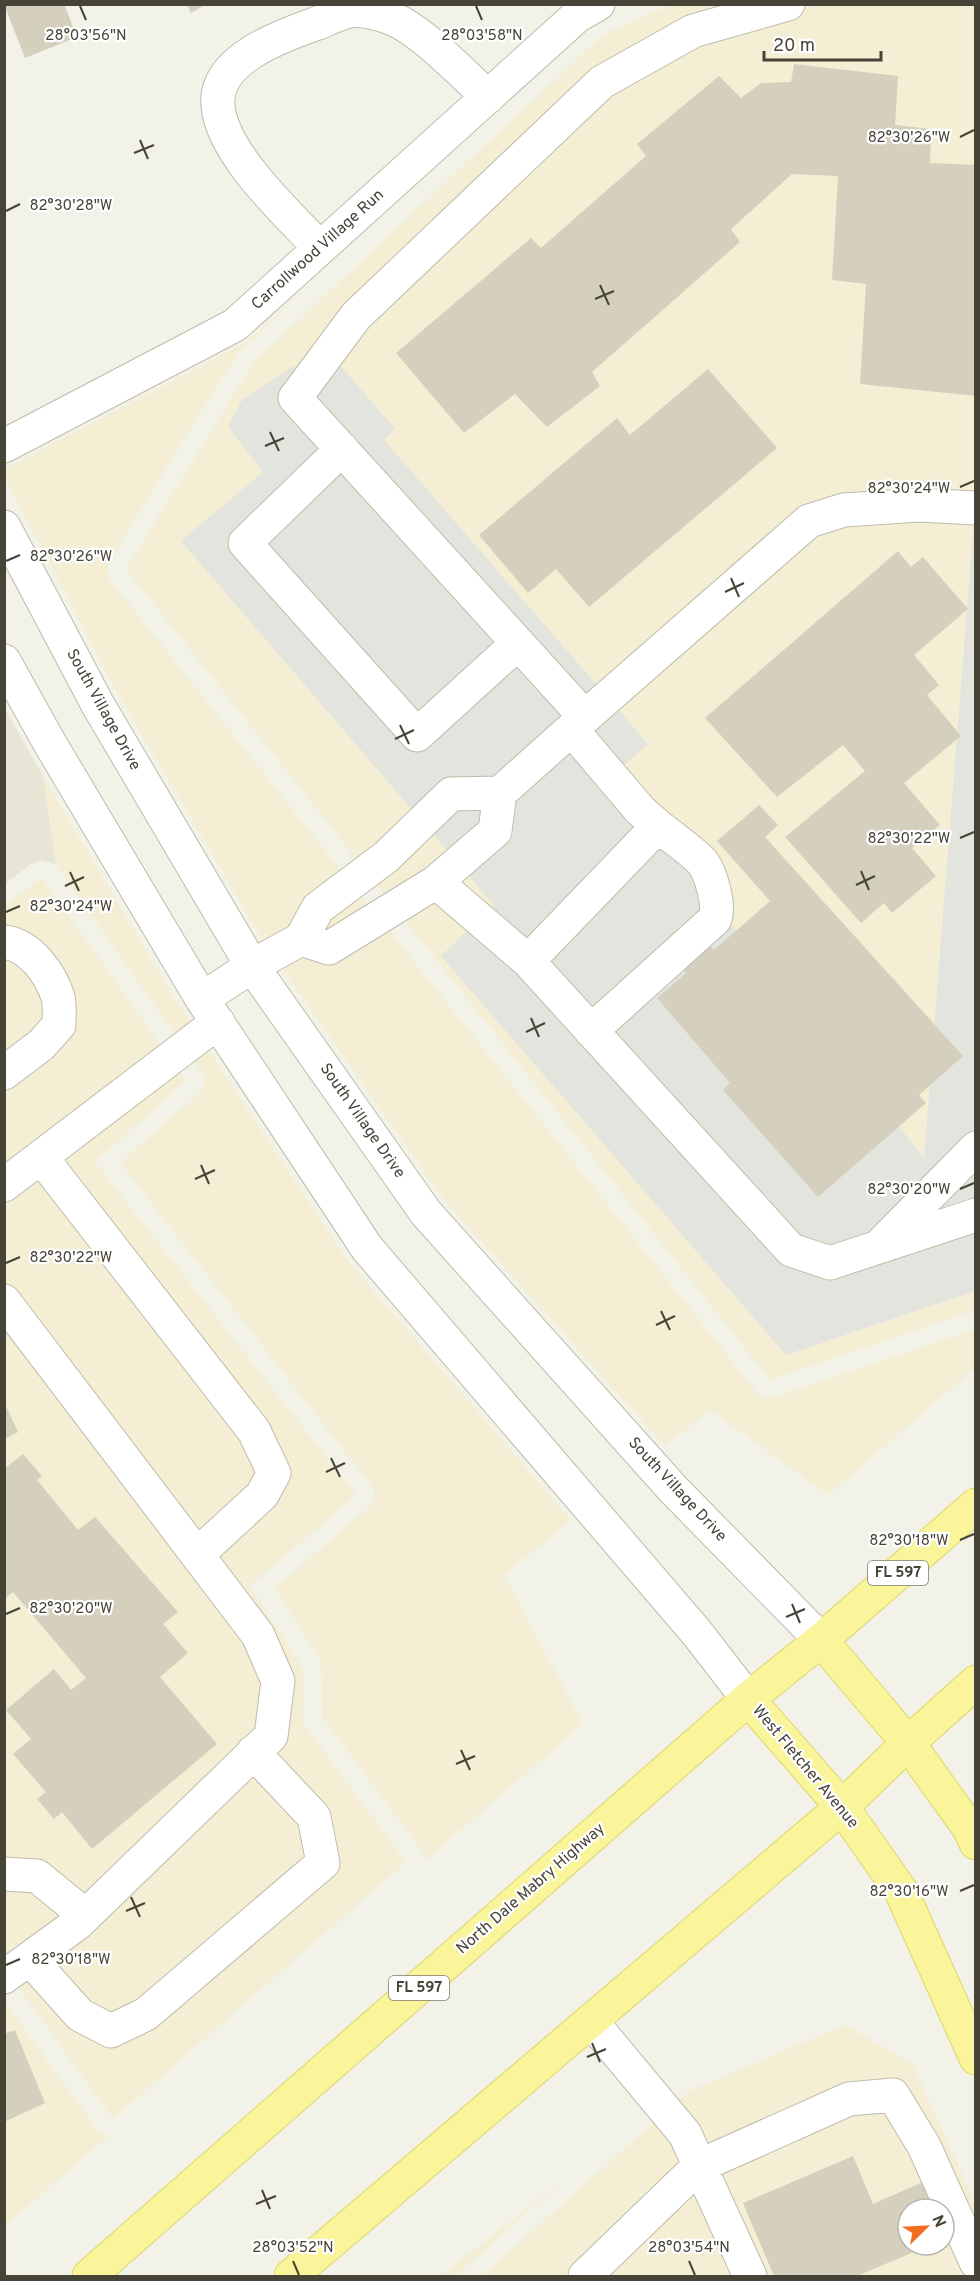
<svg xmlns="http://www.w3.org/2000/svg" width="980" height="2281" font-family="Overpass,sans-serif">
  <style>
    .residential { fill: #e7e5d6 }
    .commercial { fill: #f4eed4; fill-rule: evenodd }
    .parking { fill: #e4e4df }
    .building { fill: #d4d0bd }
    .lines { fill: none; stroke-linecap: round; stroke-linejoin: round }
    .minor-casing { stroke: #bebcab; stroke-width: 35 }
    .major-casing { stroke: #dfd66a; stroke-width: 35 }
    .minor { stroke: #fff; stroke-width: 33 }
    .major { stroke: #faf49a; stroke-width: 33 }
    .ticks { fill: none; stroke: #464337; stroke-width: 2 }
    .labels { text-anchor: middle; dominant-baseline: central; stroke-width: 4.5; stroke-linejoin: round; paint-order: stroke }
    .shield { fill: #fff; stroke: #7e7b73; stroke-width: 1.5 }
    .shield-label { font-size: 15px; font-weight: bold; fill: #464337 }
    .street-label { font-size: 16px; fill: #464337; stroke: #fff }
    .ticks-label { font-size: 15px; text-anchor: middle; fill: #464337; stroke: #fff; stroke-width: 4.5; stroke-linejoin: round; paint-order: stroke }
  </style>
  <rect width="100%" height="100%" fill="#f3f2e8"/>
  <path class="residential" d="M4,707L43,776L56,865L42,860L31,864L5,884Z"/>
  <path class="commercial" d="M670,5H975V1310L770,1380L126,569L254,362L604,34Z
    M326,270L237,354L109,561L107,576L759,1395L764,1397H775L975,1329V1368L828,1495L710,1410L665,1446L444,1200L265,944L118,694L5,478V469L245,343Z
    M43,776L176,1001L347,1260L571,1520L504,1575L583,1724L425,1861L423,1852L322,1717L321,1662L275,1588L368,1508L374,1499V1489L120,1163L198,1094L203,1089L205,1077L56,865Z
    M42,878L186,1081L95,1162L356,1495L250,1586L303,1668V1723L406,1862L113,2119L5,1968L4,905Z
    M4,2001L97,2129L108,2136L5,2226Z
    M845,2025L912,2063L975,2202V2276H482L689,2091ZM908,2209H944V2245H908Z
    M564,2179L456,2276H441Z"/>
  <path class="parking" d="M341,366L395,429L384,440L648,744L610,778L924,1157L975,507V1291L786,1355L441,956L494,905L181,541L263,472L228,427L242,400L292,367Z"/>
  <path class="building" d="M4,4H64L77,37L25,58Z
    M187,4H207L191,13Z
    M794,64L898,76L895,125L931,129L930,163L976,165V396L860,384L866,284L832,280L838,176L792,174L731,229L740,242L592,372L600,386L547,427L515,394L464,433L396,353L531,238L541,248L646,156L637,144L719,76L741,98L761,83L791,82Z
    M708,369L777,448L589,607L556,569L528,593L479,535L617,418L630,435Z
    M898,551L911,567L923,557L968,609L914,655L939,685L927,695L961,736L904,783L940,825L912,848L936,876L892,913L884,903L861,923L785,837L865,771L843,745L777,797L705,718Z
    M759,805L778,825L765,837L963,1056L919,1095L926,1103L818,1197L723,1090L730,1083L657,998L686,973L679,964L706,941L714,950L770,901L717,841Z
    M4,1402L18,1432L4,1439Z
    M23,1454L42,1476L37,1480L78,1530L95,1517L178,1612L163,1624L188,1653L160,1677L217,1744L92,1849L62,1812L54,1819L37,1799L46,1792L13,1754L31,1739L6,1710L54,1669L71,1690L86,1678L13,1592L4,1599V1469Z
    M15,2030L45,2103L4,2122V2034Z
    M853,2156L873,2204L934,2177L957,2233L944,2239V2209H908V2245H930L857,2276H774L743,2203Z"/>
  <g class="lines">
    <g class="minor-casing">
      <path id="minor" d="M320,248C288,214 222,154 218,106C213,60 281,36 315,24C326,20 337,14 349,11C362,9 381,14 393,19C421,30 465,76 488,97
        M4,446L235,325L577,16L598,4
        M342,449L245,543L417,735L518,643
        M4,527L98,705L252,966L426,1213L673,1489L821,1640
        M4,661L49,742L202,999L367,1248L697,1633L748,1699
        M585,717L809,521L844,510L919,505L976,508
        M572,730L640,810L658,826L528,961L791,1250L830,1263L976,1215
        M436,882L528,961
        M301,939L329,948L436,882L495,831L500,793
        M4,942C30,945 50,973 58,997C60,1005 59,1017 59,1025L41,1045L4,1073
        M202,999L252,966L301,939L318,908L386,857L451,794L500,793L585,717L295,398L356,316L602,82L693,31L788,4
        M591,1031L715,919C720,905 711,874 703,863C695,853 669,835 658,826
        M41,1157L254,1431L274,1473L262,1495L197,1555
        M4,1185L218,1022
        M880,1245L976,1148
        M4,1301L258,1635L278,1681L271,1736L78,1923L4,1977
        M4,1874L37,1876L85,1915
        M30,1959L80,2015L111,2031L146,2014L323,1863L314,1817L253,1752
        M591,2021L685,2134L750,2276
        M585,2276L699,2166L849,2099L893,2095L924,2146L976,2262"/>
    </g>
    <g class="major-casing">
      <path id="major" d="M821,1640L908,1743L969,1828L976,1843
        M748,1699L842,1807L901,1891L976,2058
        M89,2276L748,1699L821,1640L976,1505
        M291,2276L842,1807L908,1743L976,1682"/>
    </g>
    <use href="#minor" class="minor"/>
    <use href="#major" class="major"/>
  </g>
  <path class="ticks" d="M80,6L86,20M476,6L482,20M960,137L974,130M140,140L148,159M134,153L154,145M6,211L20,204M600,285L609,305M595,299L614,291M270,432L279,451M265,446L284,438M960,487L974,481M6,561L20,555M731,578L739,597M725,592L744,583M400,725L409,744M395,739L414,730M960,838L974,832M861,871L869,890M70,872L79,891M856,885L875,876M65,886L84,877M6,912L20,906M531,1018L539,1037M526,1032L545,1023M201,1165L209,1184M195,1179L215,1170M960,1189L974,1183M6,1263L20,1257M661,1311L670,1330M656,1325L675,1316M331,1458L340,1477M326,1472L345,1463M960,1540L974,1534M792,1604L800,1623M6,1614L20,1608M786,1617L805,1609M461,1750L470,1770M456,1764L475,1756M960,1891L974,1885M131,1897L140,1917M126,1911L145,1903M6,1965L20,1959M592,2043L600,2062M587,2057L606,2049M262,2190L270,2209M256,2204L276,2196M293,2261L299,2275M689,2261L695,2275"/>
  <g class="labels">
    <g class="shield">
      <rect x="868" y="1561" width="60" height="24" rx="4.5"/>
      <rect x="389" y="1976" width="60" height="24" rx="4.5"/>
    </g>
    <g class="shield-label">
      <text x="898" y="1573">FL 597</text>
      <text x="419" y="1988">FL 597</text>
    </g>
    <g class="street-label">
      <text transform="translate(318 250) rotate(-42)">Carrollwood Village Run</text>
      <text transform="translate(103 710) rotate(61)">South Village Drive</text>
      <text transform="translate(362 1121) rotate(55)">South Village Drive</text>
      <text transform="translate(677 1490) rotate(47)">South Village Drive</text>
      <text transform="translate(805 1767) rotate(50)">West Fletcher Avenue</text>
      <text transform="translate(531 1889) rotate(-41)">North Dale Mabry Highway</text>
    </g>
  </g>
  <g class="ticks-label">
    <text x="86" y="40">28°03'56"N</text>
    <text x="482" y="40">28°03'58"N</text>
    <text x="909" y="142">82°30'26"W</text>
    <text x="71" y="210">82°30'28"W</text>
    <text x="909" y="493">82°30'24"W</text>
    <text x="71" y="561">82°30'26"W</text>
    <text x="909" y="843">82°30'22"W</text>
    <text x="71" y="911">82°30'24"W</text>
    <text x="909" y="1194">82°30'20"W</text>
    <text x="71" y="1262">82°30'22"W</text>
    <text x="909" y="1545">82°30'18"W</text>
    <text x="71" y="1613">82°30'20"W</text>
    <text x="909" y="1896">82°30'16"W</text>
    <text x="71" y="1964">82°30'18"W</text>
    <text x="293" y="2252">28°03'52"N</text>
    <text x="689" y="2252">28°03'54"N</text>
  </g>
  <rect width="980" height="2281" fill="none" stroke="#464337" stroke-width="12"/>
  <g transform="translate(926 2227) rotate(66)"><circle r="28" fill="#ffffff" stroke="#b5b4af" stroke-width="1.5"/>
  <path d="M0-4.5L10 22L0 15L-10 22Z" fill="#f16e20"/>
  <text y="-9" font-size="16" font-weight="bold" text-anchor="middle" fill="#464337">N</text>
  </g>
  <path d="M764 51v9h117v-9" fill="none" stroke="#464337" stroke-width="3"/>
  <text x="773" y="51" font-size="18" fill="#464337" stroke="#ffffff" stroke-width="4.5" paint-order="stroke">20 m</text>
</svg>
